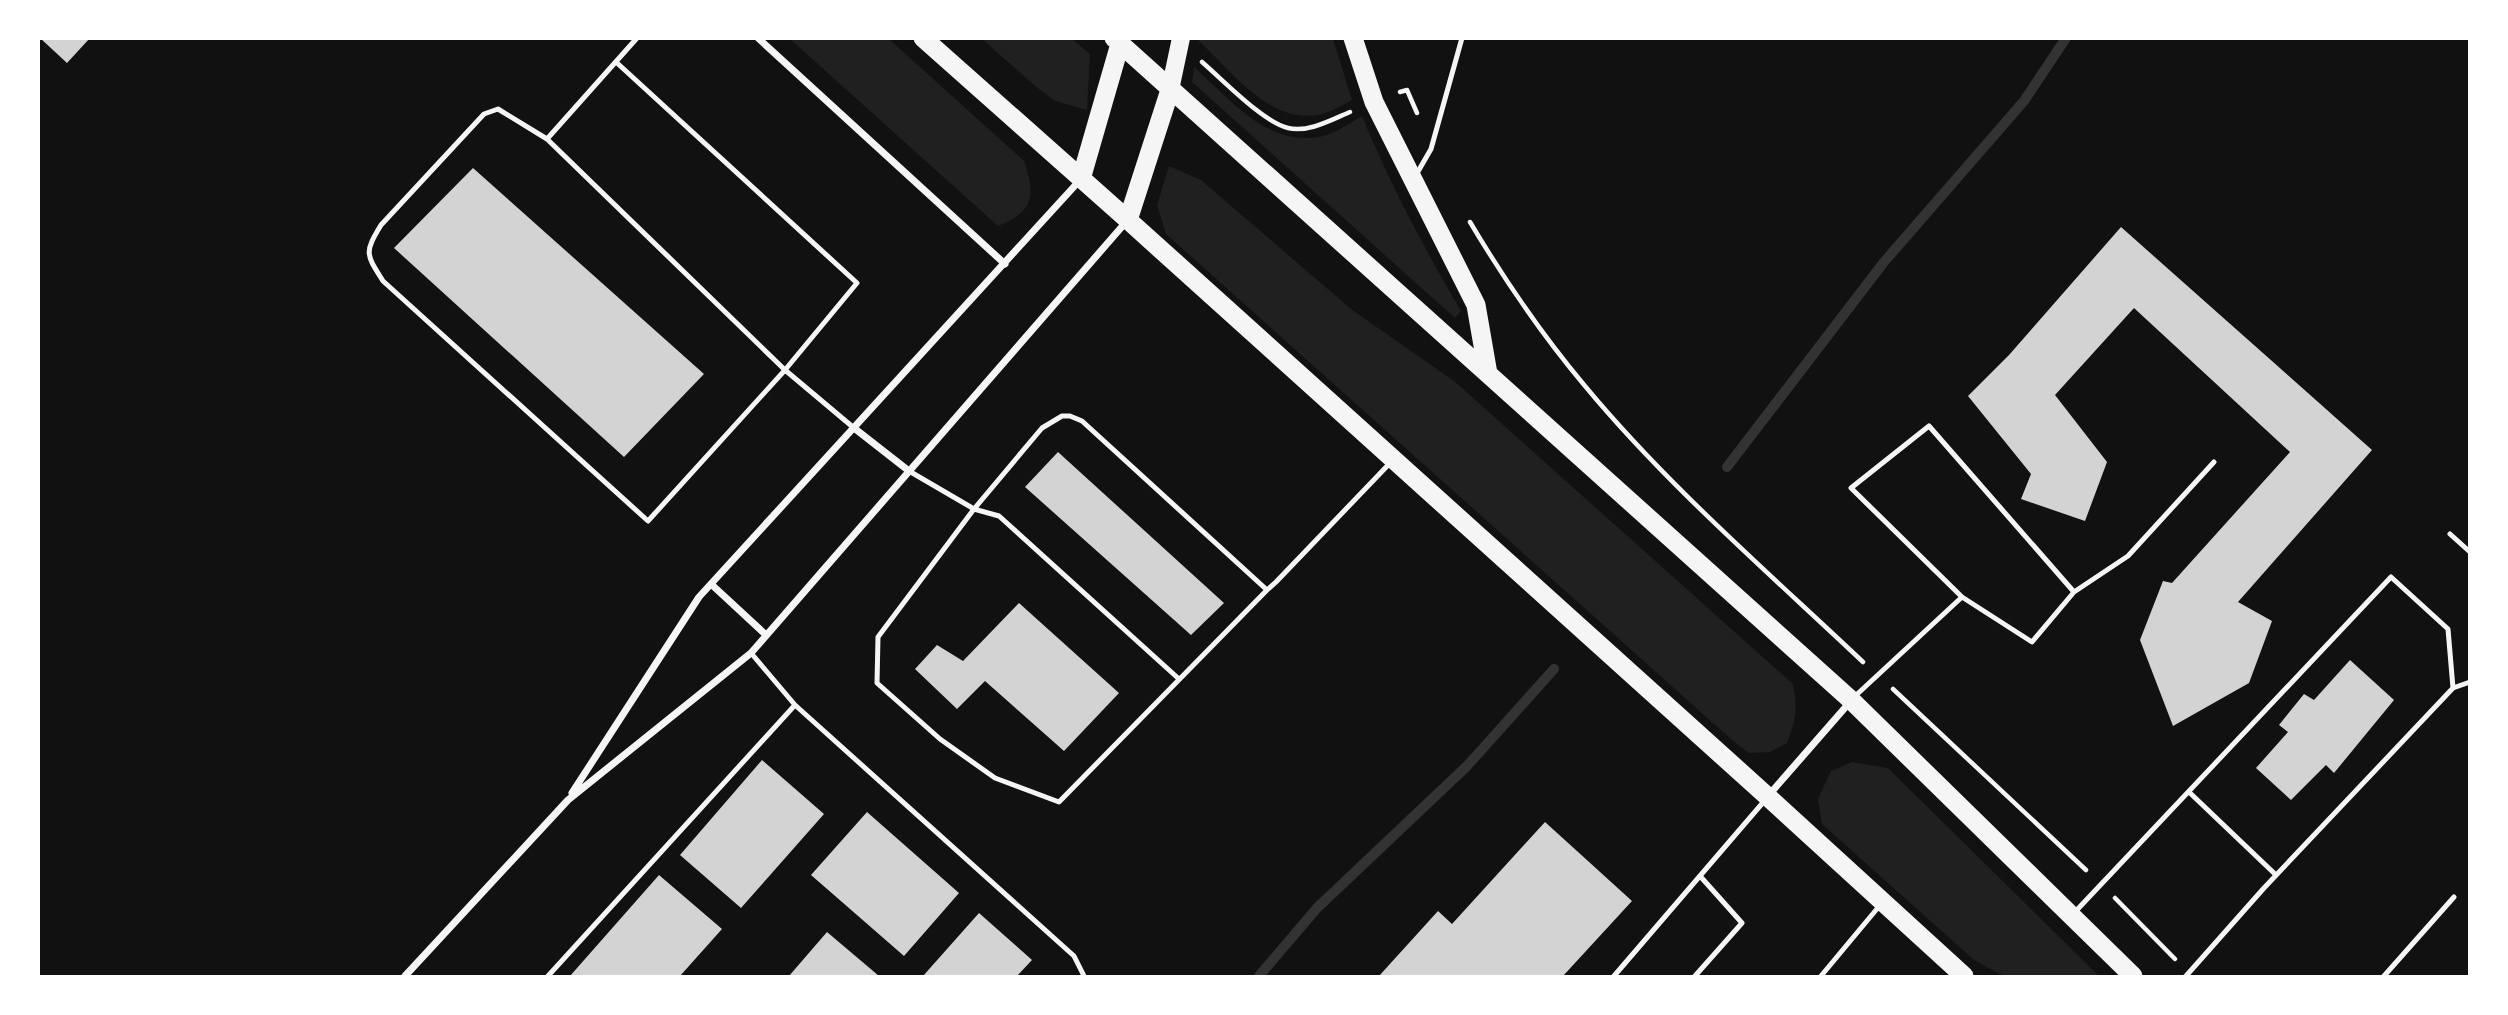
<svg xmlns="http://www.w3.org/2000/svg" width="2508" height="1015" font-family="Poppins,sans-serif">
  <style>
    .green { fill: #202020 }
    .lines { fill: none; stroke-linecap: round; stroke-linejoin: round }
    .stream { stroke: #333; stroke-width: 10 }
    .building { fill: #d3d3d3 }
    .path { stroke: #f5f5f5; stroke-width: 4.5 }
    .service { stroke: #f5f5f5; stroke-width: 5 }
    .minor { stroke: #f5f5f5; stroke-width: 7 }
    .primary { stroke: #f5f5f5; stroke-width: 18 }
    .trunk { stroke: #f5f5f5; stroke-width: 19 }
  </style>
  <rect width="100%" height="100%" fill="#111"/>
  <path class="green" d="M790,39H889L1024,161C1036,195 1034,212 998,226Z
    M982,39H1072L1090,54L1087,110L1055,101L1034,85Z
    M1199,39H1333L1352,100C1342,105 1330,113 1318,115C1269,123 1231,71 1199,41Z
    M1194,67C1230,99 1269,149 1323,136C1336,133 1350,123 1362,116C1391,186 1423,246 1461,311L1455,318L1192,82Z
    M1169,166L1201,180L1351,309L1454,381L1793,684C1798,709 1796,720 1787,743L1770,752L1749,753L1732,740L1166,234L1157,205Z
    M1852,762L1888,768L2099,976H2004L1974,960L1822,824L1818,799L1831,771Z"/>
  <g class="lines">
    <path class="stream" d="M1727,467L1884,262L2024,101L2066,38
      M1259,976L1317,908L1467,766L1554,669"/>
  </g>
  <path class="building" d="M40,38H90L67,63Z
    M473,168L704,374L624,457L394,248Z
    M2121,227L2372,450L2238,602L2272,621L2249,683L2173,726L2140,640L2163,581L2172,583L2290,452L2134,308L2055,395L2107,462L2085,521L2021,499L2031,474L1968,396L2009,355Z
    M1058,452L1224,603L1191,635L1025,487Z
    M1019,603L1119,693L1064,751L985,681L957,709L915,669L937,645L963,661Z
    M2350,660L2394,700L2334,773L2326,765L2291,800L2256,768L2288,732L2279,725L2304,694L2314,700Z
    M762,760L824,814L741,908L680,855Z
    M867,812L959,893L904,956L811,875Z
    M1545,822L1632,901L1563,976H1379L1438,911L1452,924Z
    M659,875L722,929L680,976H570Z
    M979,913L1032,960L1017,976H923Z
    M827,932L879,976H789Z"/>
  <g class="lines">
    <path class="path" d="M1202,62C1223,80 1263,122 1288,128C1308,133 1331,120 1350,112
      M1400,92L1407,90L1417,113
      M1470,222C1504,279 1542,335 1585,386C1668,486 1769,573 1863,662
      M1893,689L2086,870
      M2115,898L2175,959"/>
    <path class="service" d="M637,38L547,139L785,370L854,428
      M547,139L498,109L484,114L381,225C364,253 366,254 383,281L648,521L785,370L857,283L616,62
      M1416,175L1431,149L1462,38
      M909,471L974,509L999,516L1179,679
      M2450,534L2470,552
      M1267,590L1082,421L1070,416H1062L1042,428L974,509L878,637L877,683L940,739L995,778L1059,802L1267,590L1276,582L1391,462
      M2074,592L2128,556L2214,462
      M751,653L795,705L1074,956L1084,976
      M2453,688L2470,682
      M1853,698L1962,597L2032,642L2074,592L1929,426L1851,488L1962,597
      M2189,792L2276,875
      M2074,913L2391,577L2448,629L2453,688L2264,888L2186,976
      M548,976L795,705
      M1614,976L1766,799
      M1695,976L1742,923L1700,876
      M1821,976L1881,904
      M2384,976L2454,897"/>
    <path class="minor" d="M758,38L1005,264
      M854,428L909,471
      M711,584L766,635
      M572,793L699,597L1081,179
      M1768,796L1850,702
      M405,976L568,800L751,653L1126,222"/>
    <path class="primary" d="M1170,90L1181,38"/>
    <path class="trunk" d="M923,38L1128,220L1768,797L1964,976
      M1114,38L1851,700L2133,976
      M1353,38L1374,102L1476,305L1488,374
      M1081,179L1120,44
      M1128,220L1170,90"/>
  </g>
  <rect width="2508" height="1015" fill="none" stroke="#ffffff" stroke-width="80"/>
</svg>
